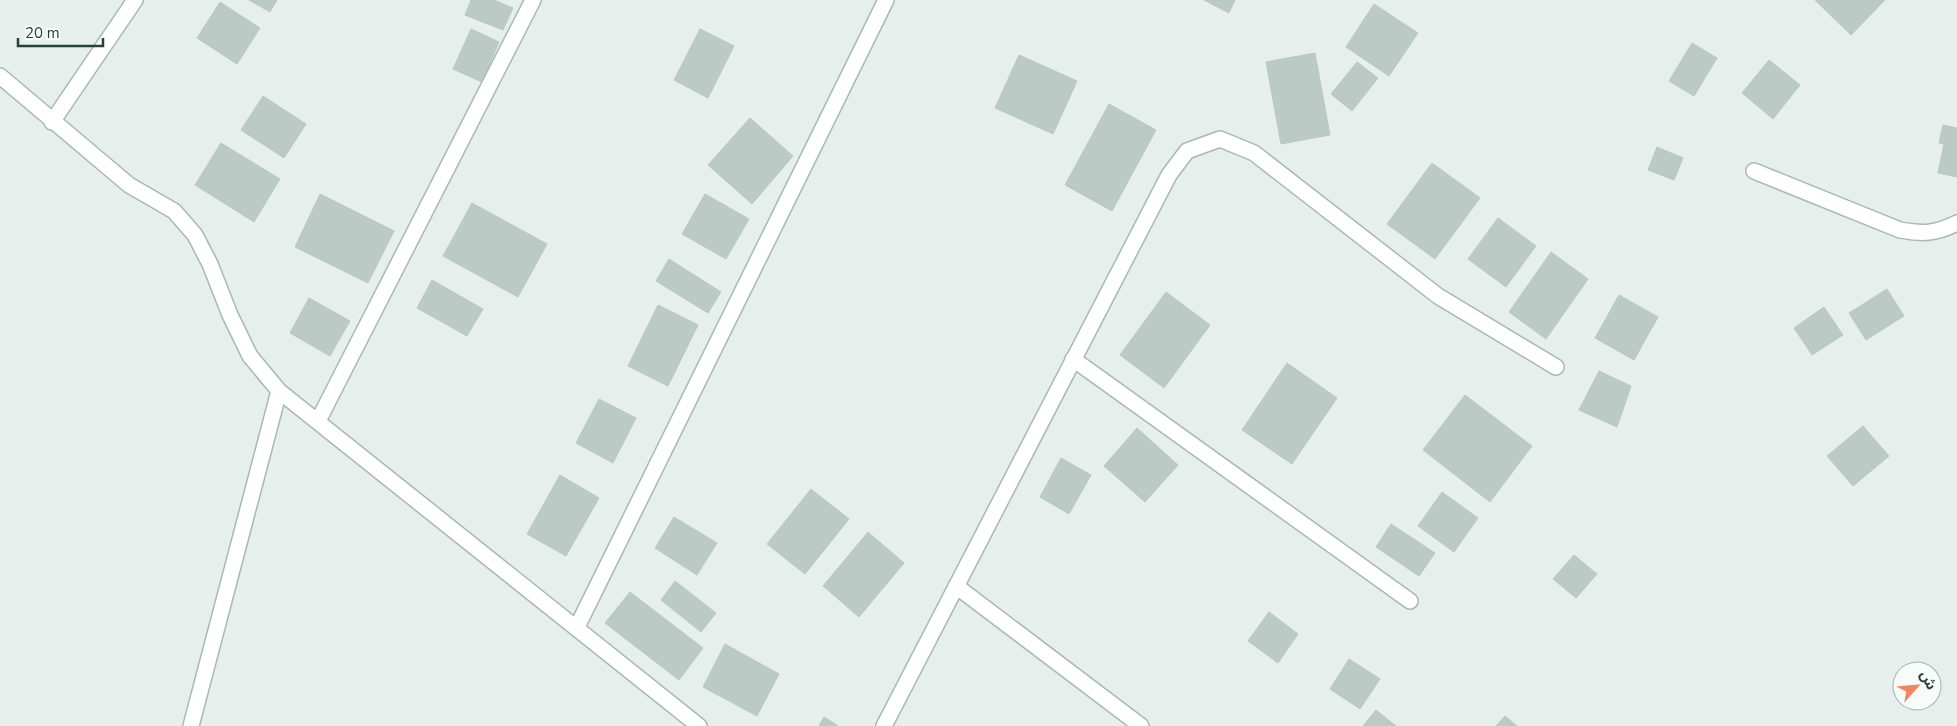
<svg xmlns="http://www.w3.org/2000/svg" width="1957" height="726" font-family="'Nunito Sans','Noto Sans Arabic',sans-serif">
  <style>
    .building { fill: #bbcac4; stroke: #b8c9c2 }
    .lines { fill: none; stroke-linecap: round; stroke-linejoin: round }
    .street-casing { stroke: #a8b8b2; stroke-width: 18 }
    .street { stroke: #fff; stroke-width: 15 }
  </style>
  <rect width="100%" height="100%" fill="#e6efeb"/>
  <path class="building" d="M249,0H277L270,12Z
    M471,0H494L513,8L503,30L465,15Z
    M1204,0H1235L1229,13Z
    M1815,0H1885L1851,35Z
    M220,2L260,28L237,64L197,38Z
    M1374,4L1418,33L1389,76L1346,47Z
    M471,29L499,42L482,82L453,69Z
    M700,29L734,46L708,98L674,80Z
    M1692,43L1717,58L1694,96L1669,81Z
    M1315,53L1330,135L1281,144L1266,62Z
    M1019,55L1077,81L1053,134L995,108Z
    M1769,60L1800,85L1773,119L1742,93Z
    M1357,62L1378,78L1352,111L1331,94Z
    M263,96L306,124L284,158L241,130Z
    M1109,104L1156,130L1112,211L1065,185Z
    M750,118L793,156L752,204L708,165Z
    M1943,125L1957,128V177L1938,173L1944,144L1939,143Z
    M221,143L280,179L254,222L195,185Z
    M1657,147L1683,158L1674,180L1648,170Z
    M1432,163L1480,198L1435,259L1387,224Z
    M320,194L394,231L368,283L295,247Z
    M705,194L749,219L726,259L682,234Z
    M472,203L547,244L518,297L443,256Z
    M1498,218L1536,246L1506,287L1468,259Z
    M1551,252L1588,279L1546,339L1509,312Z
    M669,259L721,292L708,313L656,281Z
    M432,280L483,309L467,336L417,308Z
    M1887,289L1904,316L1866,340L1849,313Z
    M1166,292L1210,325L1164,388L1120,355Z
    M1619,295L1658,317L1634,360L1595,338Z
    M309,298L350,321L330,356L290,333Z
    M658,305L698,325L668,386L628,366Z
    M1824,307L1843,335L1812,355L1794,328Z
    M1287,363L1337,398L1292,464L1242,430Z
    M1599,371L1631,386L1617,427L1579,410Z
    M1465,395L1532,446L1490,502L1423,450Z
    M599,399L636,418L613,463L576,443Z
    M1863,426L1889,456L1853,486L1827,456Z
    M1137,428L1178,465L1145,502L1104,466Z
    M1061,458L1091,475L1069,514L1040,497Z
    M560,475L599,498L566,556L527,534Z
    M811,489L849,519L805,574L767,544Z
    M1442,492L1478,518L1454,552L1418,526Z
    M674,517L717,543L697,575L655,548Z
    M1391,524L1435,553L1419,576L1376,547Z
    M868,532L904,563L859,617L823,586Z
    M1574,555L1597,574L1576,598L1553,579Z
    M675,581L716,613L701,632L661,600Z
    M630,592L703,648L679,680L605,623Z
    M1269,612L1298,634L1278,663L1248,641Z
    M725,644L779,674L757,716L703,687Z
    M1349,659L1380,679L1360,709L1330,689Z
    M1376,710L1396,726H1363Z
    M1505,716L1517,726H1496Z
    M824,717L838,726H819Z"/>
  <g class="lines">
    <g class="street-casing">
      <path id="street" d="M0,76L129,185L174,211L195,235L210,264L230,315L250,356L279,391L699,726
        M52,122L135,0
        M1754,171L1900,230C1923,234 1935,234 1957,223
        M1073,359L1410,601
        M318,421L533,0
        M956,586L1141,726
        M577,627L886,0
        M191,726L279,391
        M884,726L1169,175L1187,151L1220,139L1254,153L1438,296L1556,367"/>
    </g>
    <use href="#street" class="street"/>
  </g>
  <g transform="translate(1917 686) rotate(63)"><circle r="24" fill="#f7fbf9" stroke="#a3b1ad"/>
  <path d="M0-4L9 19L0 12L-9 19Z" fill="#f4845f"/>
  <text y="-8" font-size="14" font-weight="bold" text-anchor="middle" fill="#24423a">ش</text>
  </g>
  <path d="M18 38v8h85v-8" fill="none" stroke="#24423a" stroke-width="2.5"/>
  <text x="25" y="38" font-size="15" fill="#24423a" stroke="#f7fbf9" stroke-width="4" paint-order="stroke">20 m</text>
</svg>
